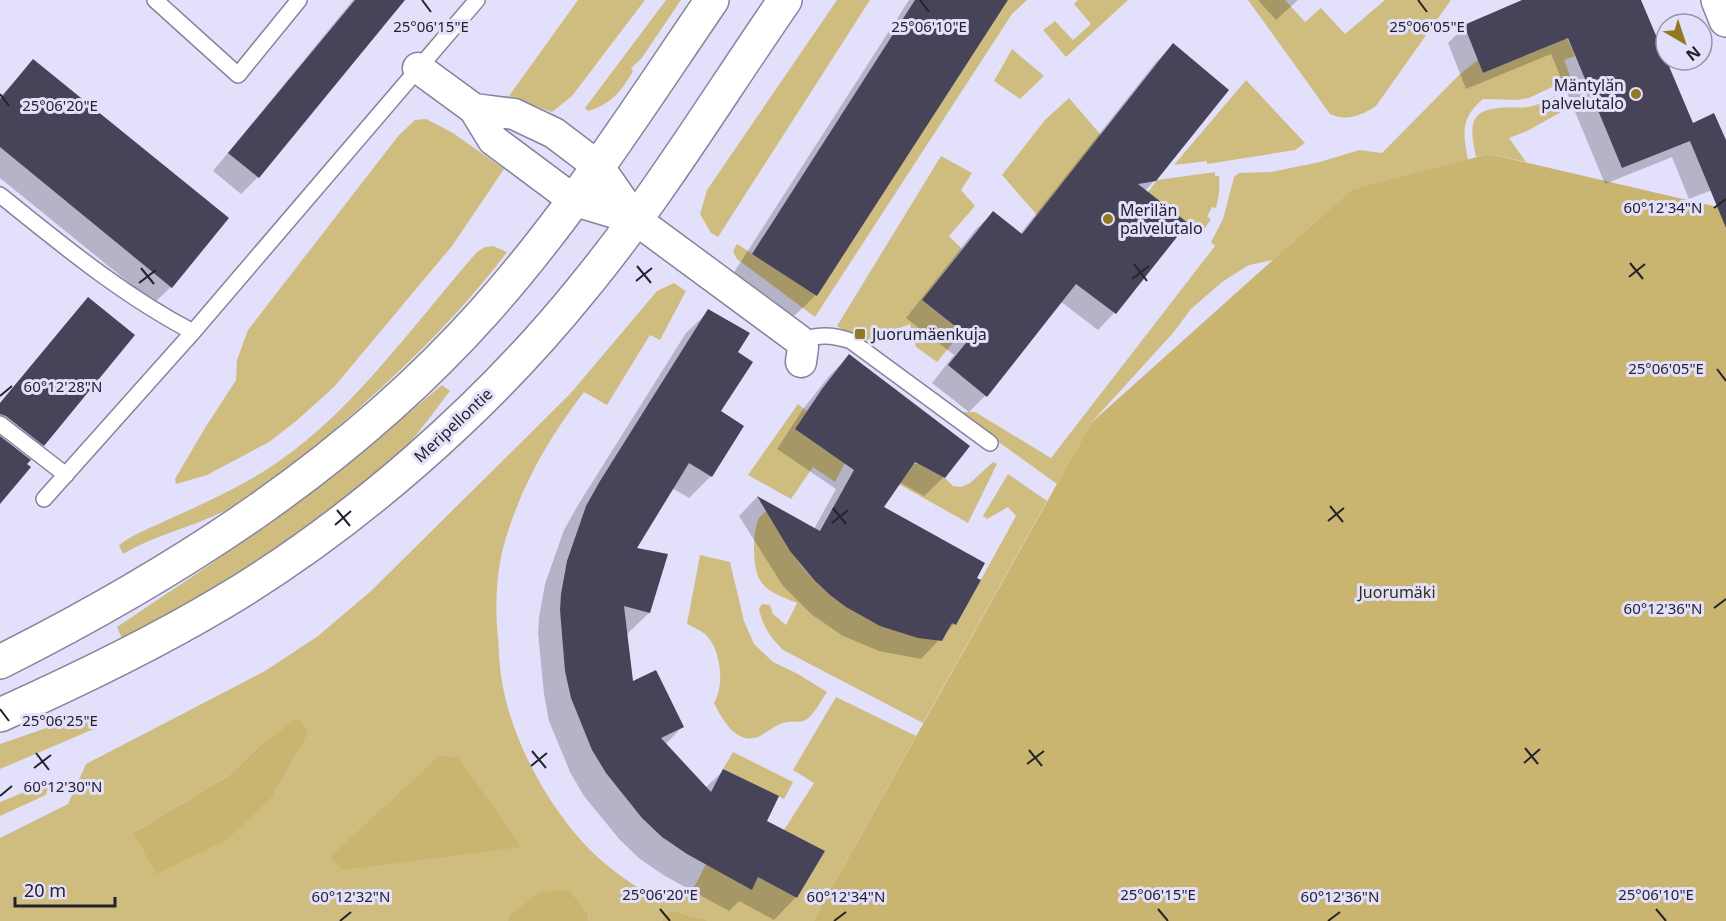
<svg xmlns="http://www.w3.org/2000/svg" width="1726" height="921" font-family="'Noto Sans',sans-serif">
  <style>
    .green { fill: #cfbd80; fill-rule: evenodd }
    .forest { fill: #cab570 }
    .shadow { fill: #0003 }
    .building { fill: #47445a }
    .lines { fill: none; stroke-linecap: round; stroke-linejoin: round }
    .service-casing { stroke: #86839c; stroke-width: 18 }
    .minor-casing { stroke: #86839c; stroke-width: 33 }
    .tertiary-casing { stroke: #86839c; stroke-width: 36 }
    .primary-casing { stroke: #86839c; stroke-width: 36 }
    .service { stroke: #fff; stroke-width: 15 }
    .minor { stroke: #fff; stroke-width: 30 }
    .tertiary { stroke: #fff; stroke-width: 33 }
    .primary { stroke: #fff; stroke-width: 33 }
    .ticks { fill: none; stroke: #24232d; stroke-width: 2 }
    .poi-dot { fill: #91791f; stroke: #e3e0fb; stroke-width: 2 }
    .labels { text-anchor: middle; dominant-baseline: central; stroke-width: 6; stroke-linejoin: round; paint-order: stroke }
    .poi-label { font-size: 16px; fill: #24232d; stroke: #e3e0fb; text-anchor: start }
    .street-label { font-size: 16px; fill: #24232d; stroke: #e3e0fb }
    .park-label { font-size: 16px; fill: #362d0e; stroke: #e3e0fb }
    .ticks-label { font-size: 15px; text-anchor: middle; fill: #24232d; stroke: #e3e0fb; stroke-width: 6; stroke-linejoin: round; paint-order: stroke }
  </style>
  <rect width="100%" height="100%" fill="#e3e0fb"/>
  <path class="green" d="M578,0H645L572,96L552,112L509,96Z
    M666,0H681L641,59L631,68L633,71C622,91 610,105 588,111L585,108Z
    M837,0H870L718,237L711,233L700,214L707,190Z
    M1009,0H1027L1012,14L815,317L737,259L733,251L737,244L817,295L1005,4Z
    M1078,0H1128L1066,57L1043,30L1055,21L1073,40L1091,24L1074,4Z
    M1248,0H1285L1305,22L1321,8L1345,34L1385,0H1451L1376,106C1362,115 1347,122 1330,114Z
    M1567,38L1575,56L1564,60L1571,78L1529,98L1517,100L1483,99C1460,119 1463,132 1468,160L1352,189L1273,260L1249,265L1222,282L1191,309L1173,333L1091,423L1057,484L957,412H975L1051,458L1215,246L1211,242L1223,219L1234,177L1239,173L1271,172L1320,162L1359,150L1382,153L1460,74L1478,60L1483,73Z
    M1012,49L1044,76L1020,99L994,81Z
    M1246,80L1305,143L1295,150L1207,164V161L1174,165Z
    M1554,96L1564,103L1563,111L1527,131L1509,138L1526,162L1489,154L1476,157C1474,146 1471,135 1473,124C1479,102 1511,109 1528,107C1538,105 1546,101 1554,96Z
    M1069,98L1101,135L1037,215L1002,175L1045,120Z
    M426,119L453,133L504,169L452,246L334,387L295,422L269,442L207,475L176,484L175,479L205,428L236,380L237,360L248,330L399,135L415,120Z
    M941,156L972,173L961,190L975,206L949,236L962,249L922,300L962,332L937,362L916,347L910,324L862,342L837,326Z
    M1215,172V176H1219C1220,187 1219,197 1216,208L1212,207L1207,217L1211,219L1201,234L1148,192L1157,180Z
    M493,246L507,252C458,317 400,372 340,425C307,454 273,484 235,505C200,526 158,533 123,554L119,545C134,534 150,528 167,520C199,506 231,491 261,473C346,422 412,326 477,252L485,247Z
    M674,283L686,291L660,340L650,335L607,405L584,392C547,440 519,490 503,548C496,577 495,609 498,638C499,650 499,663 501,675C509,736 547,806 590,850C611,871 636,886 659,902C692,899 692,891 706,864L752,889L758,877L797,898L825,851L784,830L814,783L793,770L836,697L916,736L813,921H710L670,910L661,921H589L588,915L509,916L507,921H0V838L68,804L86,764L265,671L318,636L371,591L570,394L657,291ZM309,733L273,796L133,833L228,776L263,743Z
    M442,385L450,391C435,410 421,430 405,448C385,469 360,486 338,503C270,555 198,599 123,641L117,627L208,566L328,480Z
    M798,404L807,411L795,429L828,452L855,443L835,482L813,467L791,499L748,475Z
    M858,461L919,464L945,478L953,486L961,487L970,483L993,462L997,464L968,523Z
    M1008,474L1047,501L923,723L783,650C771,638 762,626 759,608L762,604L770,605L773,614L786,625L797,603C785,598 769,593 761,582C752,569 752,532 759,518C762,515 766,511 769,508C776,523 783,539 792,553C827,605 881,632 942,641L952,623L956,625L1016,516L1008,507L987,519L983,516Z
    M700,555L730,562L744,621L754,644L773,662L798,674L827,692C821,700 813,718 803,721C795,723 790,720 780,724C771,728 763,736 754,738C734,742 721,717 714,703C725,685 721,648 705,634C700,630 693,627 687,624Z
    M87,714L94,729L0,769V744Z
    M733,752L793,782L784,799L723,769Z
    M49,782L46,795L0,816V802Z"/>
  <path class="forest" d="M1489,154L1726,209V921H813L1091,423L1352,189Z
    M298,718L309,733L273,796L228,839L157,874L133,833L228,776L263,743Z
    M440,755L459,758L521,847L343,870L330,857Z
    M569,890L588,915L589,921H507L509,916L540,892Z
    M670,910L710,921H661Z"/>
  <path class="shadow" d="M353,0H403L258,177L241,194L213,171Z
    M909,0H1009L1001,8L816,295L793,317L731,277Z
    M1258,0H1298L1276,20Z
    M1526,0H1639L1693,125L1726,144V181L1720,187L1689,199L1672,157L1605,184L1551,54L1466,89L1448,43L1465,26Z
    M1173,45L1155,180L1145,191L1114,313L1098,330L1060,301L985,396L969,412L932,383L954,355L906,318L976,229L993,213L1020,234L1156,62Z
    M33,61L171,287L154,303L0,178V97Z
    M88,299L43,444L32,455L0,431V403Z
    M709,311L736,352L719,411L711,476L689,498L672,488L634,549L649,613L626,635L632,684L682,727L665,745L705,788L723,771L765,822L796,897L774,920L739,901L729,911L665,876L640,859L620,840L584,796L570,772L549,721L544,694L538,633L539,618L545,584L564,530L578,505L686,333Z
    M849,356L968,446L944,477L924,496L899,482L882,507L979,580L954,624L921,659L879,651L843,636L811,614L783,586L739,516L757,497L814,529L836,489L777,449L803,409L830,375Z"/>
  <path class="building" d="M355,0H405L259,178L228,153Z
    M915,0H1008L817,296L752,254Z
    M1522,0H1641L1693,123L1714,113L1726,140V228L1690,141L1622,168L1568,38L1483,73L1464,25Z
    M1173,43L1229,90L1156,181L1138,184L1188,223L1116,314L1076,284L987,397L948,365L970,338L922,300L993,211L1022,234Z
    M33,59L229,218L172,288L0,147V99Z
    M88,297L135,335L44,446L6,416L0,414V403Z
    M708,309L750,333L738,352L753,362L721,411L744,426L712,477L689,463L637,548L668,554L650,613L624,606L633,681L656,670L684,727L661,738L711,792L723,769L779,796L767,821L825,851L797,898L758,877L752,890L687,854L662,837L642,818L606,773L592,750L571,698L565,671L560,610L561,594L567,561L586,506L600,481Z
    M849,354L970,446L945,478L915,462L884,507L985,563L977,578L981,580L956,625L952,623L942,641L918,638L880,626L846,607L830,595L815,581L790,551L757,496L820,531L854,470L795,429L822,389Z
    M0,436L31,460L27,464L31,467L0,504Z"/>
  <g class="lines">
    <g class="service-casing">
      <path id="service" d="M155,0L238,75L299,0
        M0,195C61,244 122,295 193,332
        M799,340C820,335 830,334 851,341L990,443
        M0,424L66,475
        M44,499L193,332L477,0"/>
    </g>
    <g class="minor-casing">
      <path id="minor" d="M418,68L474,109L493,140L575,201L635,219
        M474,109L514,114L554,133L599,167L635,219L799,340L803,347L801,362"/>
    </g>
    <g class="tertiary-casing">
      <path id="tertiary" d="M1718,0L1726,20"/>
    </g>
    <g class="primary-casing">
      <path id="primary" d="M0,662C179,572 349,463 484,312C570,216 639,107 712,0
        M0,715C76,681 151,645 223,602C354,524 486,408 582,289C657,198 718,97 785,0"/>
    </g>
    <use href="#service" class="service"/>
    <use href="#minor" class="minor"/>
    <use href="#tertiary" class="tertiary"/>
    <use href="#primary" class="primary"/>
  </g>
  <path class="ticks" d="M422,0L431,12M920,0L929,12M1418,0L1427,12M0,94L9,106M1714,208L1726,199M1630,263L1643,279M1134,264L1147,281M637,266L651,283M141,268L154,284M1629,277L1645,264M1132,279L1149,266M636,281L652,268M139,283L156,270M1717,369L1726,381M0,396L12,386M1330,506L1343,522M833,508L846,524M337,510L350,526M1328,521L1344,508M832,523L848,510M335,525L351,511M1714,608L1726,599M0,709L9,721M1525,748L1538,764M1029,750L1042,766M532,751L546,768M36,753L49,770M1524,763L1540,749M1027,764L1044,751M531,766L547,753M34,768L51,755M0,796L12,786M660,909L670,921M1158,909L1168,921M1656,909L1666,921M340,921L351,912M834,921L846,912M1328,921L1340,912"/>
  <g class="poi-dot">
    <circle cx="1636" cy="94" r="6"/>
    <circle cx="1108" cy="219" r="6"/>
    <rect x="854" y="328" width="12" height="12" rx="3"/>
  </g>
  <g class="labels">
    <g class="poi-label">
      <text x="1624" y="85" text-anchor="end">Mäntylän<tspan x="1624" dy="18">palvelutalo</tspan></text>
      <text x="1120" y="210">Merilän<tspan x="1120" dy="18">palvelutalo</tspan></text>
      <text x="872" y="334">Juorumäenkuja</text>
    </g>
    <g class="street-label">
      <text transform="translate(453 425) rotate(-43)">Meripellontie</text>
    </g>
    <g class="park-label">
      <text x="1397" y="592">Juorumäki</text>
    </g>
  </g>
  <g class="ticks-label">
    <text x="431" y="32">25°06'15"E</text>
    <text x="929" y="32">25°06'10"E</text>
    <text x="1427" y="32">25°06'05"E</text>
    <text x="60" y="111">25°06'20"E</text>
    <text x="1663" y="213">60°12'34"N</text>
    <text x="1666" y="374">25°06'05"E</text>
    <text x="63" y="392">60°12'28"N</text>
    <text x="1663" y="614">60°12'36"N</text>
    <text x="60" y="726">25°06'25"E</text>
    <text x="63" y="792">60°12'30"N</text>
    <text x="660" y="900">25°06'20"E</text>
    <text x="1158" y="900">25°06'15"E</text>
    <text x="1656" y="900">25°06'10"E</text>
    <text x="351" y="902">60°12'32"N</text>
    <text x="846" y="902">60°12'34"N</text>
    <text x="1340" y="902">60°12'36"N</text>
  </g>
  <g transform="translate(1684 42) rotate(141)"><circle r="28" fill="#e3e0fb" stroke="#9794a9" stroke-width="1.5"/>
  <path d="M0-4.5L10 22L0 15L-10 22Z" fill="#91791f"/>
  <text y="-9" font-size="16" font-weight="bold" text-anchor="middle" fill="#24232d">N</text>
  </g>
  <path d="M15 897v9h100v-9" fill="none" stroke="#24232d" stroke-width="3"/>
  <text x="24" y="897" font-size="18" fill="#24232d" stroke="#e3e0fb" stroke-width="4.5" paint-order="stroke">20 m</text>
</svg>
